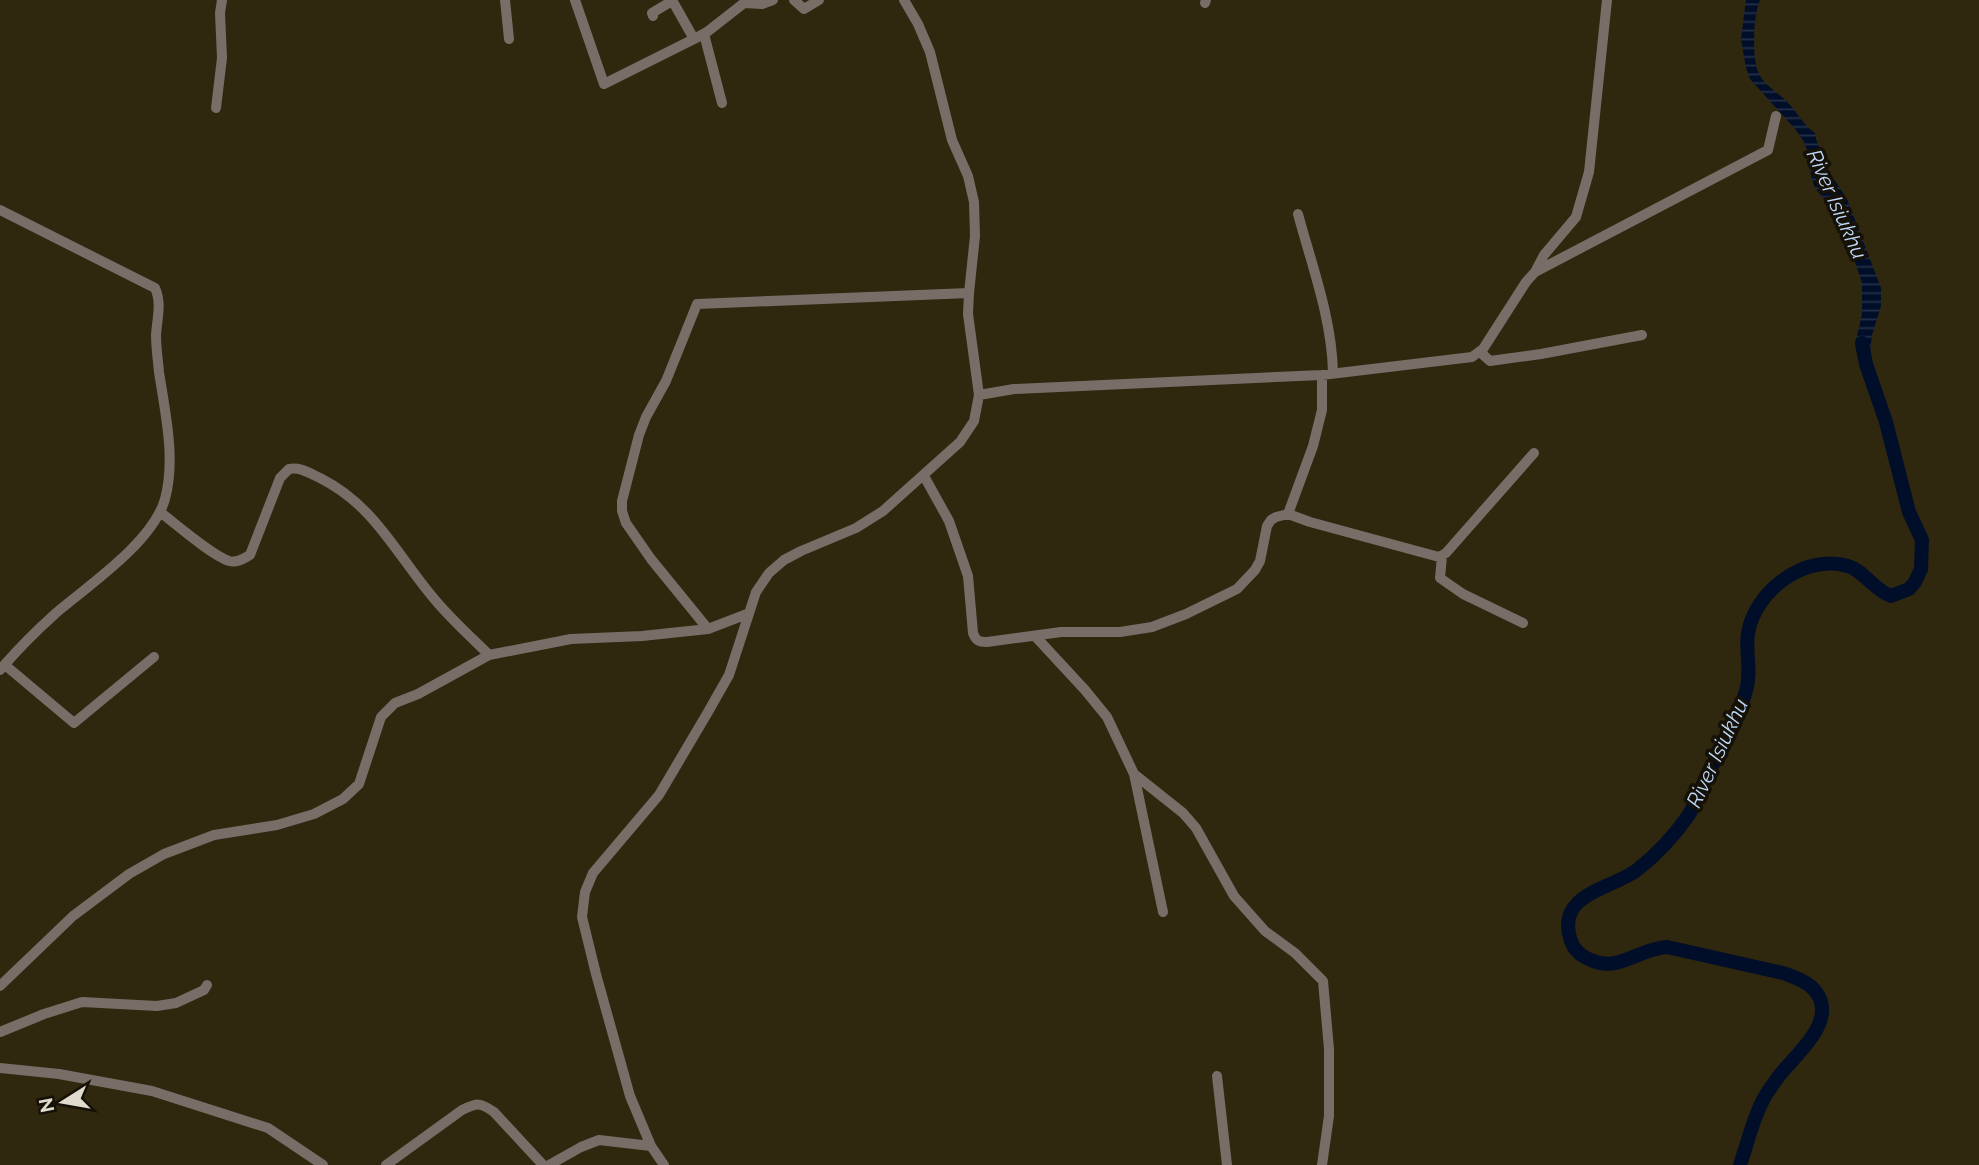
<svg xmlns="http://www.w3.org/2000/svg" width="1979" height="1165" font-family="Raleway,sans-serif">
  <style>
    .water { fill: url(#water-rules) }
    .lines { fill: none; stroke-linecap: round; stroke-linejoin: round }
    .river { stroke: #000e29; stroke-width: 14 }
    .minor { stroke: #796d67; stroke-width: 10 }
    .labels { text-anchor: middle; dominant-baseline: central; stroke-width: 7; stroke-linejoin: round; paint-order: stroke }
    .water-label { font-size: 21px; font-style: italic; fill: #bfd8f9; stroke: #151107 }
  </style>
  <defs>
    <pattern id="water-rules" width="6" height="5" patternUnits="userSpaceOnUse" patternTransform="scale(1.75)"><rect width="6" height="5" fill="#000e29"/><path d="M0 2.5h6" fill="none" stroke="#253047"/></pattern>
  </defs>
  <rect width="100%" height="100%" fill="#30270f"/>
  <path class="water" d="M1746,0H1760C1753,16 1752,56 1758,72C1764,86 1780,93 1789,104C1799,114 1803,125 1815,133L1816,139L1830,173L1847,199L1881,288V306L1872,335L1869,360L1859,362L1855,344L1862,314V283L1855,262L1843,237L1840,215L1822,197L1814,186L1810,171V158L1804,142L1796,130L1750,79L1746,68L1741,39Z"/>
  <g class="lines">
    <path class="river" d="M1740,1165C1748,1142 1754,1114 1767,1093C1772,1086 1777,1078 1783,1071C1799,1052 1837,1020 1816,992C1809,982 1794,977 1783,973L1667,947C1640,948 1618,973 1591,960C1580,956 1573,949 1570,938C1557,893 1612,889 1637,870C1656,855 1674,836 1688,816C1697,802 1701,787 1708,773C1714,762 1721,751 1727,740C1735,725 1741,707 1746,691C1752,671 1745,652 1748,633C1755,591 1805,553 1848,566C1864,571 1874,590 1891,596L1909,589L1915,582L1921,569L1922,540L1909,512L1886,422L1866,364L1862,343"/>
    <path class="minor" d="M505,0L509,39
      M575,0L604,84L694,39
      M672,0L694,39L707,32L744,3L762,4L773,0
      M794,0L804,9L819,0
      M1205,3L1206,0
      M653,16L652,13L672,1
      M704,34L722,103
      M216,108L222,58L220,13L222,0
      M0,210L155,288C162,303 157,319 156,335C156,348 158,360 159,372C165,412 176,459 165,499C153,542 89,585 56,613C36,631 17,650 0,670
      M1298,214C1312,266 1332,319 1333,373
      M1536,270L1544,255L1576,217L1589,172L1607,0
      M1480,352L1490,361L1541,354L1642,335
      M979,395L1014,389L1322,375L1472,357L1483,349L1526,282L1535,272L1768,150L1776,116
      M924,476L949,521L968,576L973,633C976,641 979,642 987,642L1061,632H1120L1152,627L1186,614L1237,589L1255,570L1260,561L1267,526L1271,520L1276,517L1288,514L1310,522L1439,557L1446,553L1534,453
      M160,512C176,524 211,555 229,561C237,563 243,559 250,555L280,478L289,469C301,467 309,473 320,478C376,506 397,556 436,601C452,620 471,637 489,655
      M1288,514L1313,446L1322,410V375
      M1442,556L1440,578L1463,594L1523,623
      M708,629L651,559L626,523L622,511V501L639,435L646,417L666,381L697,304L969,293
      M1035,636L1085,690L1107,717L1134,774L1183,813L1196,828L1234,896L1265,931L1295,953L1323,981L1329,1049V1116L1322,1165
      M5,665L74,723L154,657
      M1134,774L1163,912
      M0,986L73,916L129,874L164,854L214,835L277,825L314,814L343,799L359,784L381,717L395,703L418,694L489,655L571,639L642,636L708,629L747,614
      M0,1032L44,1014L82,1002L157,1006L176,1003L204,990L207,985
      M0,1068L59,1074L152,1091L268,1128L323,1165
      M1217,1076L1227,1165
      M386,1165L462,1110C477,1103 480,1102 494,1112L543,1165
      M549,1165L581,1147L599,1140L651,1146
      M664,1165L651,1146L630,1096L596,974L582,917L585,892L593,873L659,795L708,712L729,675L756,592L769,573L784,560L801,551L856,528L883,511L960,442L974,421L979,395L968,314L969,293L975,236L974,202L968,176L952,140L930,52L918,24L904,0"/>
  </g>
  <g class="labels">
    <g class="water-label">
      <text transform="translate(1837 204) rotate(66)">River Isiukhu</text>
      <text transform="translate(1717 753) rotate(-65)">River Isiukhu</text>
    </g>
  </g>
  <g transform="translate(63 1102) rotate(259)" stroke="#151107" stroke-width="5" paint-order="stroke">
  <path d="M0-5L12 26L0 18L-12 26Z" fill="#e0dbcd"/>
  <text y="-10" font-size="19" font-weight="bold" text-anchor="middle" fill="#e0dbcd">N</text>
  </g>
</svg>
